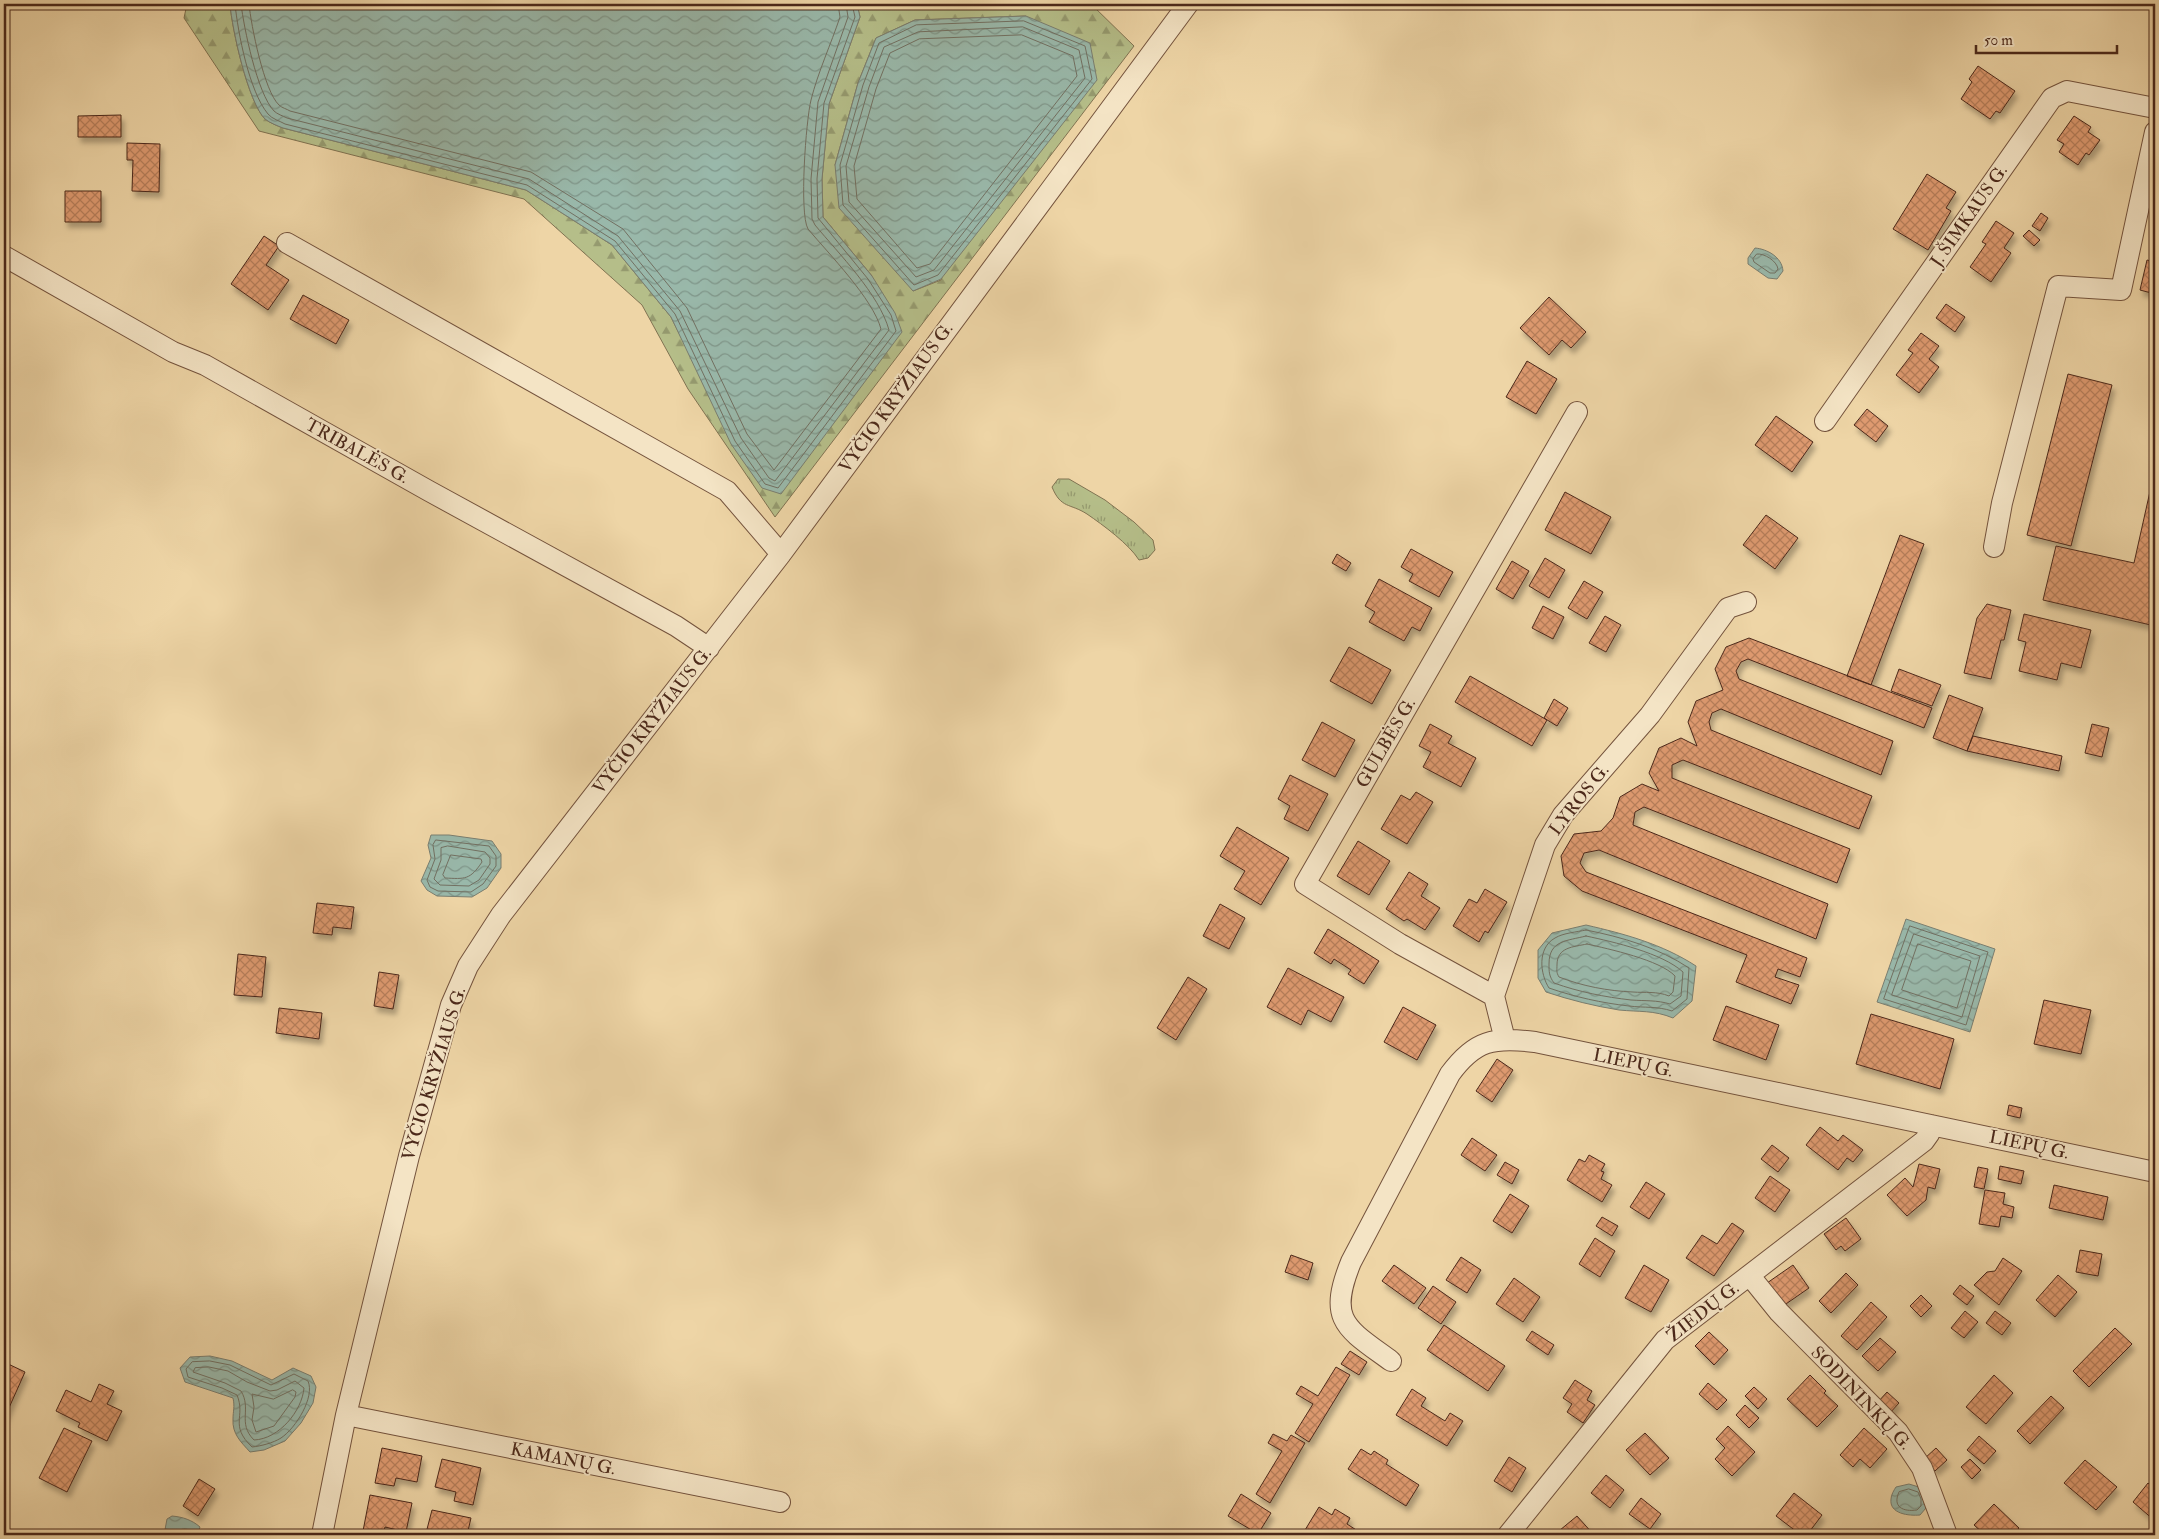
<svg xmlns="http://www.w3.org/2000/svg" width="2159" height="1539" font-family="'IM FELL Double Pica',serif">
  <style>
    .grass { fill: url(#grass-tufts); stroke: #807352 }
    .forest { fill: url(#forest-firs); stroke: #807352; fill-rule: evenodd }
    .water { fill: url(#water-waves); stroke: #7a7e70 }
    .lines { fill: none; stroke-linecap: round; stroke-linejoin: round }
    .shore { stroke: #727062; stroke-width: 1 }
    .building { fill: url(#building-cross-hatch); stroke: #4b281a; filter: url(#shadow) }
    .minor-casing { stroke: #74533d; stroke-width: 22 }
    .minor { stroke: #f4e4c5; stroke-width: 20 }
    .labels { text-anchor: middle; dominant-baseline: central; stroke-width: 4; stroke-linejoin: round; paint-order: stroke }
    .street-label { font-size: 18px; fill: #4b281a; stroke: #f4e4c5 }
  </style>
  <defs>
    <pattern id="grass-tufts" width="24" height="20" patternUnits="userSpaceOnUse" patternTransform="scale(1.25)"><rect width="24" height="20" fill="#b5be89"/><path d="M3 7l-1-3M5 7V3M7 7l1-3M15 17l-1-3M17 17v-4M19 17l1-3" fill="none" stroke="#959a6f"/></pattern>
    <pattern id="forest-firs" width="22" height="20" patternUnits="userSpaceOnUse" patternTransform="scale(1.25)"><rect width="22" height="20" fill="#b5be89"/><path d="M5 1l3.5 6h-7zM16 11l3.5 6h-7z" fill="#959a6f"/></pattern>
    <pattern id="water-waves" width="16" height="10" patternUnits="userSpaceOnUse" patternTransform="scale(1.25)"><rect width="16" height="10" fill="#99b8aa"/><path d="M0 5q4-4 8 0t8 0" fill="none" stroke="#7f968a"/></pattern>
    <pattern id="building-cross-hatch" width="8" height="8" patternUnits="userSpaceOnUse" patternTransform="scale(1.25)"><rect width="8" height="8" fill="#de9a6f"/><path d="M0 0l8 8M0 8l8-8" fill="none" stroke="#b67e5a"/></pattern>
    <filter id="shadow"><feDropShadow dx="3" dy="5.5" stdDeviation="2.5" flood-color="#0004"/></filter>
  </defs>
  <rect width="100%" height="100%" fill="#eed5a6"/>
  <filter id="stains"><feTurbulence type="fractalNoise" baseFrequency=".004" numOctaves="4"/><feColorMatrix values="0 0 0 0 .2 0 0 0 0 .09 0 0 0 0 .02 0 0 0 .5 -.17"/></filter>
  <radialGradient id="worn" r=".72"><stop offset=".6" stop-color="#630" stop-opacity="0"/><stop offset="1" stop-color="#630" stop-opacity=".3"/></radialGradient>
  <path class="grass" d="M1058,479H1069L1105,500L1134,522L1153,540L1155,550L1148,558L1139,560C1129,544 1103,525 1087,514C1070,503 1061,509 1052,487Z"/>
  <path class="forest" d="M187,4H230C232,29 248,102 265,119C270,123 278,126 283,128L526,190L612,245L671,317L702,379L872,276L823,217L822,179L829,104L860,17L857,4H1091L1134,46L775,517L688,389L642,305L524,199L259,131L184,18ZM1026,16L941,280L913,291L835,165L858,83L876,38L915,20Z"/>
  <path class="water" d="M230,4H857L860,17L829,104L822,179L823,217L872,276L895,313L902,332L781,494L762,488L731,444L671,317L612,245L526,190L283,128C278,126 270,123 265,119C248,102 232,29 230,4Z
    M1026,16L1090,43L1097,80L941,279L913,291L839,208L835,165L858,83L876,38L915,20Z
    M1755,248C1767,249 1782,257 1783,271L1777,279L1768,278L1748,264V258Z
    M431,835H449L492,841L501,854V868L487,888L472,897L437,896L427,890L421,881L431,858L428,845Z
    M1906,919L1995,949L1970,1032L1877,1002Z
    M1586,925C1625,934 1662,944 1696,966L1692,1001L1673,1018C1654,1010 1639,1012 1619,1010C1594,1006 1570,1000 1546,992L1538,978V950L1552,933Z
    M210,1356L232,1361L272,1380L293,1368L311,1376L316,1387L313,1403L301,1423L285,1441L264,1450L250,1452C241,1442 232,1434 233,1419C233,1411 235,1407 233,1398L185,1382L180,1368L190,1357Z
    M1909,1484L1922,1488L1926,1498V1508L1920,1515C1909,1516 1889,1514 1891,1499C1891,1495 1894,1490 1896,1487Z
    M172,1516C183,1517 192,1520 200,1527L197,1535H164L167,1519Z"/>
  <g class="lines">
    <path class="shore" d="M235,4C238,33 249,91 268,114C272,119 280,121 285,124L527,185L615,241L675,314L735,441L765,484L778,488L896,331L891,315L868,279L818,218L817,179L824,103L855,17L852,4
      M241,4C244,28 257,93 274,111C277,114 283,116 287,118L529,179L618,236L680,311L741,438L769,478L775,481L889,330C879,294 839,254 815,225L812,219L811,179L818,102L848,17L846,4
      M249,4C251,25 264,91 279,105C282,108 287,109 290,111L531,172L623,229L687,308L747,434L774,470L881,329C873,299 829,254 808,229C799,213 806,120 811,100C818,72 831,44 840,17L838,4
      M1024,21L1085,46L1092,79L938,275L914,285L843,205L840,165L863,85L879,43L916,25Z
      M1023,27L1079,50L1085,78L934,270L916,277L849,202L846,166L869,87L884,47L918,32Z
      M1022,35L1073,56L1077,76L930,264L917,268L857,199L854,166L876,89L890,53L919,39Z
      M1757,254C1764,253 1777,261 1778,269L1775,273H1770L1754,262L1753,259Z
      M436,840L489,846L496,856V866L483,884L471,892L438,891L430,887L427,880L435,859L433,845Z
      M448,846L485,852L490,858V864L479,880L469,886L440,885L434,879L441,860V848Z
      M451,855L481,859L482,862C470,880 465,879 445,878L443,875Z
      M1910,926L1988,952L1966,1025L1884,999Z
      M1586,930C1622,937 1659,948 1689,968L1687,999L1672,1011C1657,1006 1645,1008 1629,1006C1602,1003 1575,997 1549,988C1540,974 1537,948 1555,938C1563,933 1577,932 1586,930Z
      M1914,934L1980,956L1962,1017L1892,995Z
      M1586,936C1614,942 1662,953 1683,972L1681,996L1670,1004C1657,1000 1645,1001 1631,1000C1605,997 1579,992 1554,983C1549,976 1549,972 1549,964C1549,940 1567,941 1586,936Z
      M1587,944C1609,949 1660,960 1675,976L1673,992L1669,996C1657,991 1645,993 1633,992C1608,991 1582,986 1559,977C1556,972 1557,970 1557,965C1557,947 1573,947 1587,944Z
      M1918,944L1971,961L1957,1008L1902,990Z
      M210,1361L230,1365L271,1385L294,1374L308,1381C315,1397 296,1428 281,1438C273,1443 261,1446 252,1447C229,1425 246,1417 237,1395L222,1388L188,1377L186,1369L192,1362Z
      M209,1367L228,1371L247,1382L270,1391L277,1390L295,1381L304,1388C302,1411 279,1439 254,1440C237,1423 252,1409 241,1391L225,1383L193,1372L195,1368Z
      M293,1390L296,1392L295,1397L274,1426L256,1432L252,1420L254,1407L252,1394L273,1399Z
      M1909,1489L1918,1492L1921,1499V1506L1917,1510C1903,1512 1892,1507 1899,1492Z"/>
  </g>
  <path class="building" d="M1978,66L2015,91L2000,113L1996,111L1990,119L1961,99L1972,82L1969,79Z
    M121,115V137H78V116Z
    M2074,116L2091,127L2088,132L2100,140L2089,155L2086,153L2078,165L2059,152L2064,144L2057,140Z
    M127,143L160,144L159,192L132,191L133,160H127Z
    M1927,174L1956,192L1946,208L1951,211L1928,250L1893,229Z
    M65,191H101V222H65Z
    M2041,213L2048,218L2040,231L2032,226Z
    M1996,221L2014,233L2004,248L2011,253L1991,282L1970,267L1986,244L1982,242Z
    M2029,230L2040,240L2034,246L2023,236Z
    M264,236L279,246L266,265L289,280L268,310L231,284Z
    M2147,260L2155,262V294L2140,290Z
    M303,295L349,320L336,344L290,319Z
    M1549,297L1586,332L1571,348L1562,340L1549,355L1520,328Z
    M1946,304L1965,317L1955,332L1936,318Z
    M1921,333L1939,346L1929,359L1939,367L1919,393L1896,375L1913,353L1908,350Z
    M1527,361L1557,379L1536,414L1506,397Z
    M2068,374L2112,385L2071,546L2027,535Z
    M1867,409L1888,426L1876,442L1854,425Z
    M1776,416L1813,442L1792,472L1755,445Z
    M2155,469V626L2043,600L2056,546L2134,563Z
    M1565,492L1611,517L1591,554L1545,530Z
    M1766,515L1798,538L1775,569L1743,545Z
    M1900,535L1924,544L1871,685L1847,676Z
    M1411,549L1453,572L1439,597L1409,581L1413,574L1401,567Z
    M1337,554L1351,563L1346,571L1332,563Z
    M1545,558L1565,570L1549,598L1529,586Z
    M1512,561L1529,571L1513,599L1496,589Z
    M1379,579L1432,608L1420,631L1412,627L1404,641L1369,622L1375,612L1365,606Z
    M1584,581L1603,592L1587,619L1568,608Z
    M1987,604L2011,610L2004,640H2001L1991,679L1964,673L1977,618Z
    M1543,606L1564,617L1553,639L1532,628Z
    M2024,614L2091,630L2081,668L2061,663L2057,680L2019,671L2026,642L2018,640Z
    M1605,616L1621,625L1606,652L1589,643Z
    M1749,638L1932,708L1924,728L1748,659L1741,662L1736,671L1739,679L1893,741L1881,775L1721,709L1712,713L1709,722L1711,730L1872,796L1859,829L1683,760L1672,765V778L1850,849L1837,883L1644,807L1635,812L1633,825L1828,904L1816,939L1599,850L1584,853L1580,863L1586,872L1807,958L1800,977L1778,969L1775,977L1799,985L1791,1004L1736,982L1747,955L1582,891L1564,876L1561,856L1574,834L1601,831L1613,818L1620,797L1642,784L1659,791L1649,773L1659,748L1681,738L1697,746L1688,722L1696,701L1723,690L1715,669L1726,647Z
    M1349,647L1391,670L1372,704L1330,681Z
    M1899,669L1941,685L1932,706L1891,691Z
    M1470,676L1547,720L1532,746L1455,702Z
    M1949,695L1983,708L1967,751L1933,738Z
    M1554,699L1568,708L1557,726L1544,718Z
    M1322,722L1355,740L1335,777L1302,760Z
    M1430,724L1452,736L1448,743L1476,758L1461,787L1423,767L1431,752L1419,746Z
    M2092,724L2109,728L2102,757L2085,753Z
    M1973,736L2062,756L2059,771L1967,751Z
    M1290,775L1328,794L1308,831L1284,819L1290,806L1278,799Z
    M1416,792L1433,802L1407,844L1381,829L1401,795L1410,800Z
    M1237,827L1289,858L1261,905L1234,889L1245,871L1220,856Z
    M1358,841L1390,861L1369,895L1337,876Z
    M1409,872L1428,884L1421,896L1440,908L1425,930L1407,919L1404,921L1386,909Z
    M1485,889L1507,902L1488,933L1485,931L1479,942L1453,926L1469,899L1477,903Z
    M317,903L354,907L351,929L333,927L332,935L313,933Z
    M1220,904L1245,918L1229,949L1203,936Z
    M1328,929L1379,961L1364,984L1348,974L1351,970L1334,959L1331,964L1314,953Z
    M238,954L266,957L262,997L234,995Z
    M1288,968L1344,997L1331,1022L1308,1010L1301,1025L1267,1007Z
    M379,972L399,975L393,1009L374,1006Z
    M1188,977L1207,989L1176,1040L1157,1028Z
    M2044,1000L2091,1010L2081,1054L2034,1044Z
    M1726,1006L1779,1025L1766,1060L1713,1040Z
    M1403,1007L1436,1025L1417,1060L1384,1042Z
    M279,1008L322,1013L319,1039L276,1033Z
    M1871,1014L1954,1039L1940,1089L1856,1064Z
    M1497,1059L1513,1070L1492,1102L1476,1091Z
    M2009,1105L2022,1108L2020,1118L2007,1115Z
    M1820,1127L1838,1141L1843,1135L1863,1150L1853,1162L1847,1158L1838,1170L1806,1145Z
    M1472,1138L1497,1155L1485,1171L1461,1155Z
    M1772,1145L1789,1158L1778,1172L1761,1159Z
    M1589,1155L1605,1164L1601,1171L1604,1172L1601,1179L1612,1185L1602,1202L1567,1180L1579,1159L1585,1162Z
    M1505,1162L1519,1170L1512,1184L1497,1175Z
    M1919,1164L1940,1169L1935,1189L1928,1187L1926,1200L1907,1216L1887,1195L1905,1178L1913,1187Z
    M2000,1166L2024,1171L2021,1184L1998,1179Z
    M1978,1167L1988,1169L1984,1189L1974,1187Z
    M1770,1176L1790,1190L1775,1212L1755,1198Z
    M1646,1182L1665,1194L1649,1219L1630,1207Z
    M2054,1185L2108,1197L2103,1220L2049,1208Z
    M1985,1190L2005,1193L2003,1204L2014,1207L2012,1218L2001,1216L1999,1227L1979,1224Z
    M1510,1194L1529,1206L1512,1233L1493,1221Z
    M1602,1217L1618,1226L1612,1236L1596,1226Z
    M1846,1218L1861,1239L1845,1251L1841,1246L1836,1250L1824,1234Z
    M1732,1223L1744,1231L1714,1276L1686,1258L1702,1235L1717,1244Z
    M1595,1238L1615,1251L1600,1277L1579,1264Z
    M2080,1250L2102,1254L2098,1276L2076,1272Z
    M1291,1255L1313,1263L1308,1280L1285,1272Z
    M1461,1257L1481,1270L1467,1293L1446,1280Z
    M2003,1258L2022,1271L1999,1305L1974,1285L1987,1272L1995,1271Z
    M1394,1265L1426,1288L1414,1304L1382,1281Z
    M1644,1265L1669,1280L1651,1312L1625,1298Z
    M1793,1265L1809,1288L1783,1306L1767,1283Z
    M1846,1273L1858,1285L1831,1313L1819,1301Z
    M2058,1275L2077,1292L2055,1317L2036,1300Z
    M1514,1278L1540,1297L1523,1322L1496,1304Z
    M1960,1285L1974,1296L1967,1305L1953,1294Z
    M1433,1286L1456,1302L1441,1324L1418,1308Z
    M1921,1295L1932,1306L1921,1317L1910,1306Z
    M1871,1302L1887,1317L1857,1350L1841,1336Z
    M1965,1311L1978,1322L1964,1338L1951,1328Z
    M1995,1311L2011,1323L2002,1335L1986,1323Z
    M1444,1325L1505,1366L1488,1391L1427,1350Z
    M2115,1328L2132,1344L2089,1387L2073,1371Z
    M1532,1331L1554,1345L1548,1355L1526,1340Z
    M1709,1332L1728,1350L1714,1365L1695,1346Z
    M1880,1338L1896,1352L1878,1371L1862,1356Z
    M1350,1351L1367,1362L1359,1375L1341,1364Z
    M4,1362L25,1372L4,1419Z
    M1336,1367L1350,1375L1309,1442L1295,1433L1313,1404L1296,1394L1301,1386L1318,1396Z
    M1810,1375L1826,1391L1824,1393L1838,1406L1817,1427L1787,1399Z
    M1994,1375L2013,1393L1986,1424L1966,1407Z
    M1575,1380L1592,1391L1587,1400L1595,1405L1583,1423L1567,1412L1572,1404L1563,1398Z
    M1708,1383L1727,1400L1717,1410L1699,1394Z
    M99,1384L114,1391L107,1404L122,1411L107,1441L78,1427L80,1423L56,1411L66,1390L91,1402Z
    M1754,1387L1767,1399L1758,1409L1745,1396Z
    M1412,1389L1426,1398L1421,1406L1445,1421L1450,1413L1463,1421L1447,1446L1396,1415Z
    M1887,1392L1899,1403L1889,1414L1877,1403Z
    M2051,1396L2064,1408L2030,1444L2017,1431Z
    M1745,1405L1759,1418L1749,1428L1736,1415Z
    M1728,1426L1755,1452L1732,1476L1715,1459L1725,1448L1716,1439Z
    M64,1428L92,1441L67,1492L39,1478Z
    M1864,1428L1887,1449L1870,1468L1860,1459L1853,1467L1840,1455Z
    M1645,1433L1669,1458L1650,1475L1626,1450Z
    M1273,1434L1287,1441L1291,1435L1305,1443L1270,1503L1256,1494L1282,1451L1268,1443Z
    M1979,1436L1996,1451L1984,1464L1967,1450Z
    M382,1448L422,1456L417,1482L396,1478L394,1486L375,1483Z
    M1936,1448L1947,1460L1935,1471L1924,1459Z
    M1361,1449L1371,1455L1374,1451L1388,1460L1386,1464L1419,1485L1406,1506L1348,1469Z
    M1509,1457L1526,1468L1512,1492L1494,1481Z
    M442,1459L481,1468L473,1505L454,1501L456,1492L435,1487Z
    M1970,1459L1981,1470L1972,1479L1961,1467Z
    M2085,1460L2117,1487L2096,1510L2064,1483Z
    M1606,1475L1624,1490L1610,1508L1591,1493Z
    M199,1479L215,1489L198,1516L183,1506Z
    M2148,1483L2155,1489V1521L2133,1502Z
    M1794,1493L1822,1515L1807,1535H1801L1776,1516Z
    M1241,1494L1271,1513L1258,1534L1228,1516Z
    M370,1495L412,1503L406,1532L385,1527L383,1535L363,1531Z
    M1641,1498L1661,1514L1650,1529L1629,1514Z
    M1994,1504L2019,1528L2012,1535H1985L1974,1525Z
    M1319,1507L1332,1515L1335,1509L1350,1518L1347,1524L1364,1535H1302Z
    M432,1510L471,1518L467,1535L426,1533Z
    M1577,1516L1594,1535H1554Z"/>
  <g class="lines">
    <g class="minor-casing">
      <path id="minor" d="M287,243L727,491L781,554
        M4,256L173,352L205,365L429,491L676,626L709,648
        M1825,421L2052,98L2067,91L2155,108
        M1994,547L2002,503L2058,286L2121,290L2155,132
        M1494,996L1400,944L1305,884L1577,412
        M1505,1040L1494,996L1545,845L1563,815L1650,715L1728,608L1746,602
        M1750,1276L1779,1312L1898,1432L1922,1468L1947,1535
        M1391,1361C1346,1328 1327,1321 1351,1262L1450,1074C1475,1040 1493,1037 1535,1042L2155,1172
        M346,1415L780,1502
        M322,1535L346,1415L409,1156L451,1005L468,966L501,915L781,554L1188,4
        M1508,1535L1665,1340L1924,1141L1929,1134L1931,1125"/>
    </g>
    <use href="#minor" class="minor"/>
  </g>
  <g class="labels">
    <g class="street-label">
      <text transform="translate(1969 216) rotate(-55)">J. ŠIMKAUS G.</text>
      <text transform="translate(896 398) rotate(-54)">VYČIO KRYŽIAUS G.</text>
      <text transform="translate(357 451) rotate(29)">TRIBALĖS G.</text>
      <text transform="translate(652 721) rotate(-52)">VYČIO KRYŽIAUS G.</text>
      <text transform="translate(1386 743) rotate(-60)">GULBĖS G.</text>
      <text transform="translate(1579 800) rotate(-52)">LYROS G.</text>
      <text transform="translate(1633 1063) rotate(12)">LIEPŲ G.</text>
      <text transform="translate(434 1074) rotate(-73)">VYČIO KRYŽIAUS G.</text>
      <text transform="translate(2029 1145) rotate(12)">LIEPŲ G.</text>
      <text transform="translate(1703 1312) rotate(-38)">ŽIEDŲ G.</text>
      <text transform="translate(1861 1398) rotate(46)">SODININKŲ G.</text>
      <text transform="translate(563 1459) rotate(11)">KAMANŲ G.</text>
    </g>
  </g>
  <rect width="2159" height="1539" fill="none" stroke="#eed5a6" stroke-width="20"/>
  <rect x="5" y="5" width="2149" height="1529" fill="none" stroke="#4b281a" stroke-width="2.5"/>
  <rect x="10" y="10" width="2139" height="1519" fill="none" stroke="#4b281a"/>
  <path d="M1976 45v8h141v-8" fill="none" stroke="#4b281a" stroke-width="2.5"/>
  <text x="1984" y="45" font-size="15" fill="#4b281a" stroke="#f4e4c5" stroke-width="4" paint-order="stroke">50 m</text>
  <rect width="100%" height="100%" filter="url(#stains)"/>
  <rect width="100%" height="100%" fill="url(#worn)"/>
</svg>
